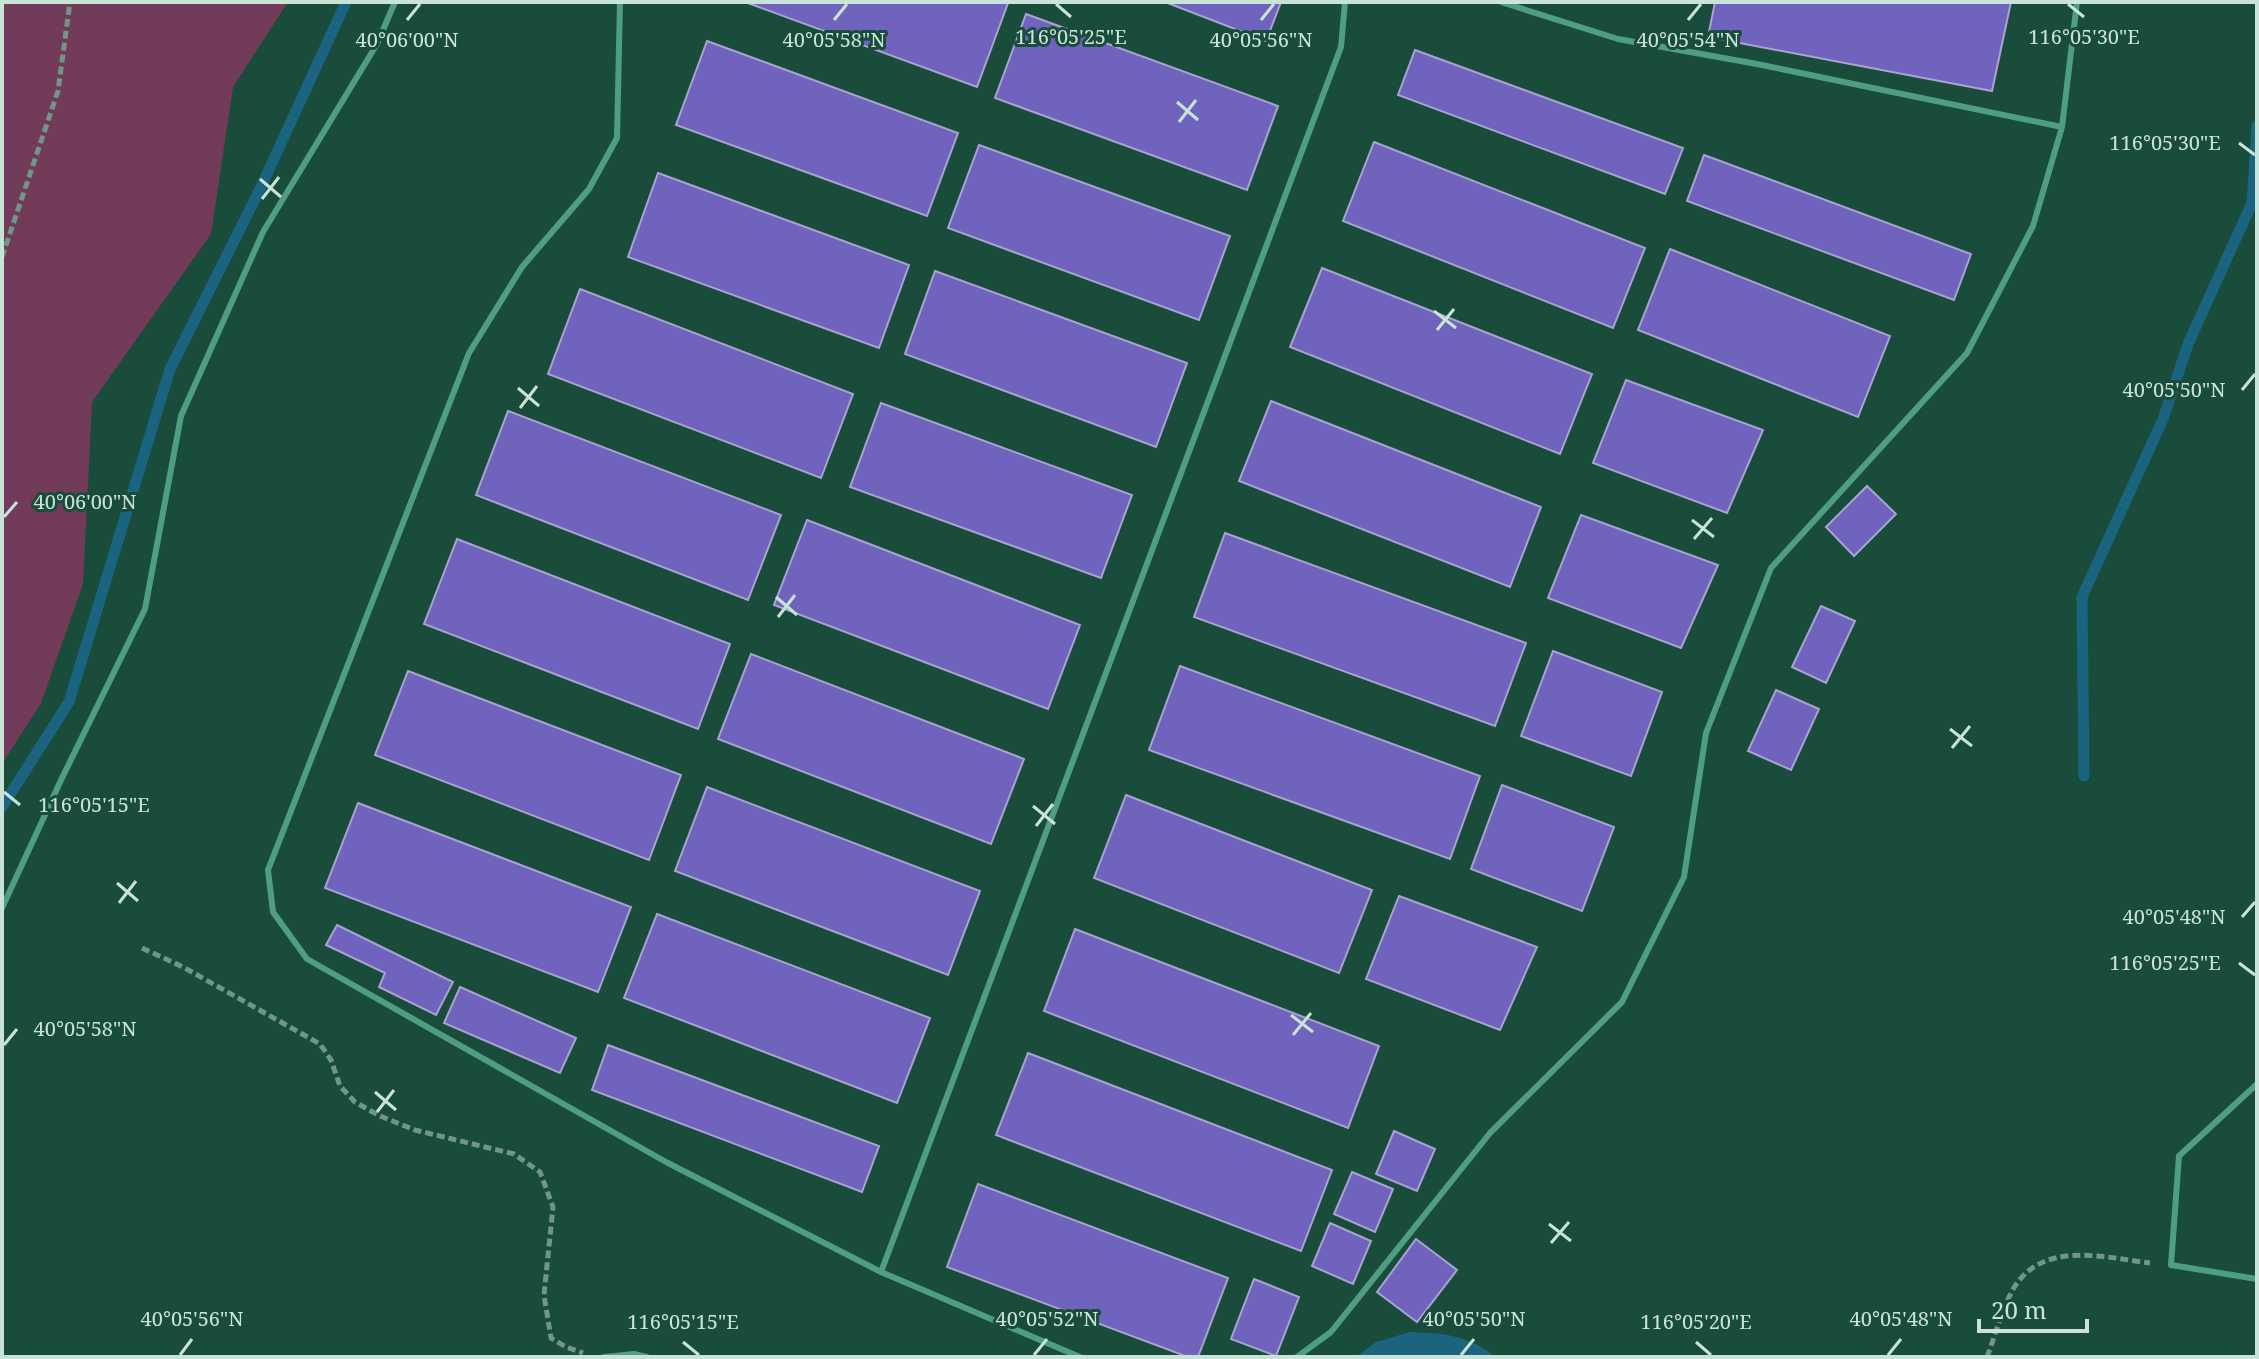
<svg xmlns="http://www.w3.org/2000/svg" width="2259" height="1359" font-family="'Noto Serif',serif">
  <style>
    .green { fill: #723b59 }
    .water { fill: #1a6480 }
    .lines { fill: none; stroke-linecap: round; stroke-linejoin: round }
    .stream { stroke: #1a6480; stroke-width: 11 }
    .building { fill: #7063bd; stroke: #a7a4cf; stroke-width: 2 }
    .path { stroke: #709688; stroke-width: 5; stroke-dasharray: 8 4; stroke-linecap: butt }
    .lane { stroke: #509e82; stroke-width: 6 }
    .ticks { fill: none; stroke: #c9e3d8; stroke-width: 3 }
    .ticks-label { font-size: 20px; text-anchor: middle; fill: #c9e3d8; stroke: #1a4c3b; stroke-width: 6; stroke-linejoin: round; paint-order: stroke }
  </style>
  <rect width="100%" height="100%" fill="#1a4c3b"/>
  <path class="green" d="M2,2H288L233,87L211,234L92,402L83,584L41,703L2,764Z"/>
  <path class="water" d="M1410,1332C1442,1333 1470,1335 1495,1357H1356L1376,1342Z"/>
  <g class="lines">
    <path class="stream" d="M2084,776L2082,597L2163,419L2188,344L2252,203L2257,126
      M2,807L69,702L170,369L260,189L346,2"/>
  </g>
  <path class="building" d="M745,2H1005L1008,3L977,87Z
    M1165,2H1281L1266,41Z
    M1715,2H2011L1992,91L1708,37Z
    M1026,14L1278,106L1247,190L995,98Z
    M707,41L958,133L927,216L676,125Z
    M1415,50L1683,148L1665,194L1398,95Z
    M1374,142L1645,248L1613,328L1343,221Z
    M979,145L1230,236L1199,320L948,228Z
    M1704,155L1971,254L1954,300L1687,201Z
    M658,173L909,265L879,348L628,257Z
    M1670,249L1890,336L1858,417L1638,330Z
    M1322,268L1592,374L1560,454L1290,347Z
    M935,271L1187,363L1156,447L905,354Z
    M580,289L853,394L821,478L548,374Z
    M1626,380L1763,430L1727,513L1593,463Z
    M1271,401L1541,507L1510,587L1239,481Z
    M881,403L1132,495L1101,578L850,487Z
    M508,411L781,515L748,600L476,495Z
    M1867,486L1896,514L1854,556L1826,527Z
    M1581,515L1718,565L1681,648L1548,598Z
    M807,520L1080,625L1048,709L774,605Z
    M1225,533L1526,643L1495,726L1194,617Z
    M457,539L730,644L698,729L424,624Z
    M1821,606L1855,621L1826,683L1792,667Z
    M1553,651L1662,692L1631,776L1521,736Z
    M751,654L1024,759L991,844L718,739Z
    M1180,666L1480,776L1450,859L1149,750Z
    M408,671L681,775L649,860L375,755Z
    M1776,690L1819,709L1791,770L1748,751Z
    M1502,785L1614,827L1582,911L1471,869Z
    M707,787L980,891L948,975L675,871Z
    M1126,795L1372,890L1339,973L1094,878Z
    M358,803L631,907L598,992L325,888Z
    M1399,896L1537,947L1500,1030L1366,979Z
    M657,914L930,1018L897,1103L624,998Z
    M337,925L453,982L436,1015L379,987L385,973L326,945Z
    M1075,929L1379,1046L1348,1128L1044,1011Z
    M460,987L576,1038L560,1073L444,1023Z
    M608,1045L879,1146L862,1192L592,1090Z
    M1028,1053L1332,1170L1301,1251L996,1135Z
    M1394,1131L1435,1149L1417,1191L1376,1174Z
    M1352,1172L1393,1189L1375,1232L1334,1214Z
    M978,1184L1228,1278L1198,1357H1188L947,1267Z
    M1330,1223L1371,1241L1353,1284L1312,1266Z
    M1416,1239L1457,1270L1417,1322L1377,1292Z
    M1254,1279L1299,1297L1276,1356L1231,1339Z"/>
  <g class="lines">
    <path class="path" d="M2,257L58,91L70,2
      M142,948L183,967L320,1044L331,1060L340,1086L355,1102L380,1116L415,1130L514,1154L540,1172L553,1207L544,1295L551,1338L566,1347L583,1353
      M1987,1357C1995,1336 2001,1313 2011,1293C2039,1239 2102,1257 2150,1263"/>
    <path class="lane" d="M620,2L617,138L589,189L522,267L469,353L268,870L273,912L307,959L666,1162L881,1272L1080,1357
      M1501,2L1618,39L1757,64L2062,127
      M2,908L62,778L145,609L181,416L263,232L377,44L395,2
      M2257,1084L2179,1156L2171,1265L2257,1279
      M881,1272L1341,47L1345,2
      M604,1357L634,1354L647,1357
      M1297,1357L1331,1332L1490,1133L1622,1002L1684,877L1706,733L1771,568L1967,353L2033,226L2062,127L2077,2"/>
  </g>
  <path class="ticks" d="M1056,4L1071,17M2068,4L2084,17M407,20L420,4M834,20L847,4M1261,20L1274,4M1688,20L1701,4M1177,102L1198,120M1179,122L1196,100M2239,143L2255,155M260,179L281,197M262,199L279,177M1434,311L1456,328M1437,330L1454,309M518,388L539,406M2242,390L2255,374M520,408L537,386M4,517L17,502M1692,520L1714,537M1694,539L1712,518M776,597L797,615M778,617L795,595M1950,729L1972,746M1952,748L1970,726M4,792L20,805M1033,806L1055,824M1036,826L1053,804M117,883L138,901M119,903L136,881M2242,917L2255,902M2239,963L2255,975M1291,1015L1313,1032M1293,1035L1311,1013M4,1045L17,1029M375,1092L396,1110M377,1112L394,1090M1549,1224L1571,1241M1551,1243L1569,1222M683,1342L699,1355M1696,1342L1711,1355M180,1355L192,1339M1034,1355L1047,1339M1461,1355L1474,1339M1888,1355L1901,1339"/>
  <g class="ticks-label">
    <text x="1071" y="44">116°05'25"E</text>
    <text x="2084" y="44">116°05'30"E</text>
    <text x="407" y="47">40°06'00"N</text>
    <text x="834" y="47">40°05'58"N</text>
    <text x="1261" y="47">40°05'56"N</text>
    <text x="1688" y="47">40°05'54"N</text>
    <text x="2165" y="150">116°05'30"E</text>
    <text x="2174" y="397">40°05'50"N</text>
    <text x="85" y="509">40°06'00"N</text>
    <text x="94" y="812">116°05'15"E</text>
    <text x="2174" y="924">40°05'48"N</text>
    <text x="2165" y="970">116°05'25"E</text>
    <text x="85" y="1036">40°05'58"N</text>
    <text x="192" y="1326">40°05'56"N</text>
    <text x="1047" y="1326">40°05'52"N</text>
    <text x="1474" y="1326">40°05'50"N</text>
    <text x="1901" y="1326">40°05'48"N</text>
    <text x="683" y="1329">116°05'15"E</text>
    <text x="1696" y="1329">116°05'20"E</text>
  </g>
  <rect width="2259" height="1359" fill="none" stroke="#c9e3d8" stroke-width="8"/>
  <path d="M1979 1319v12h108v-12" fill="none" stroke="#c9e3d8" stroke-width="4"/>
  <text x="1991" y="1319" font-size="24" fill="#c9e3d8" stroke="#1a4c3b" stroke-width="6" paint-order="stroke">20 m</text>
</svg>
